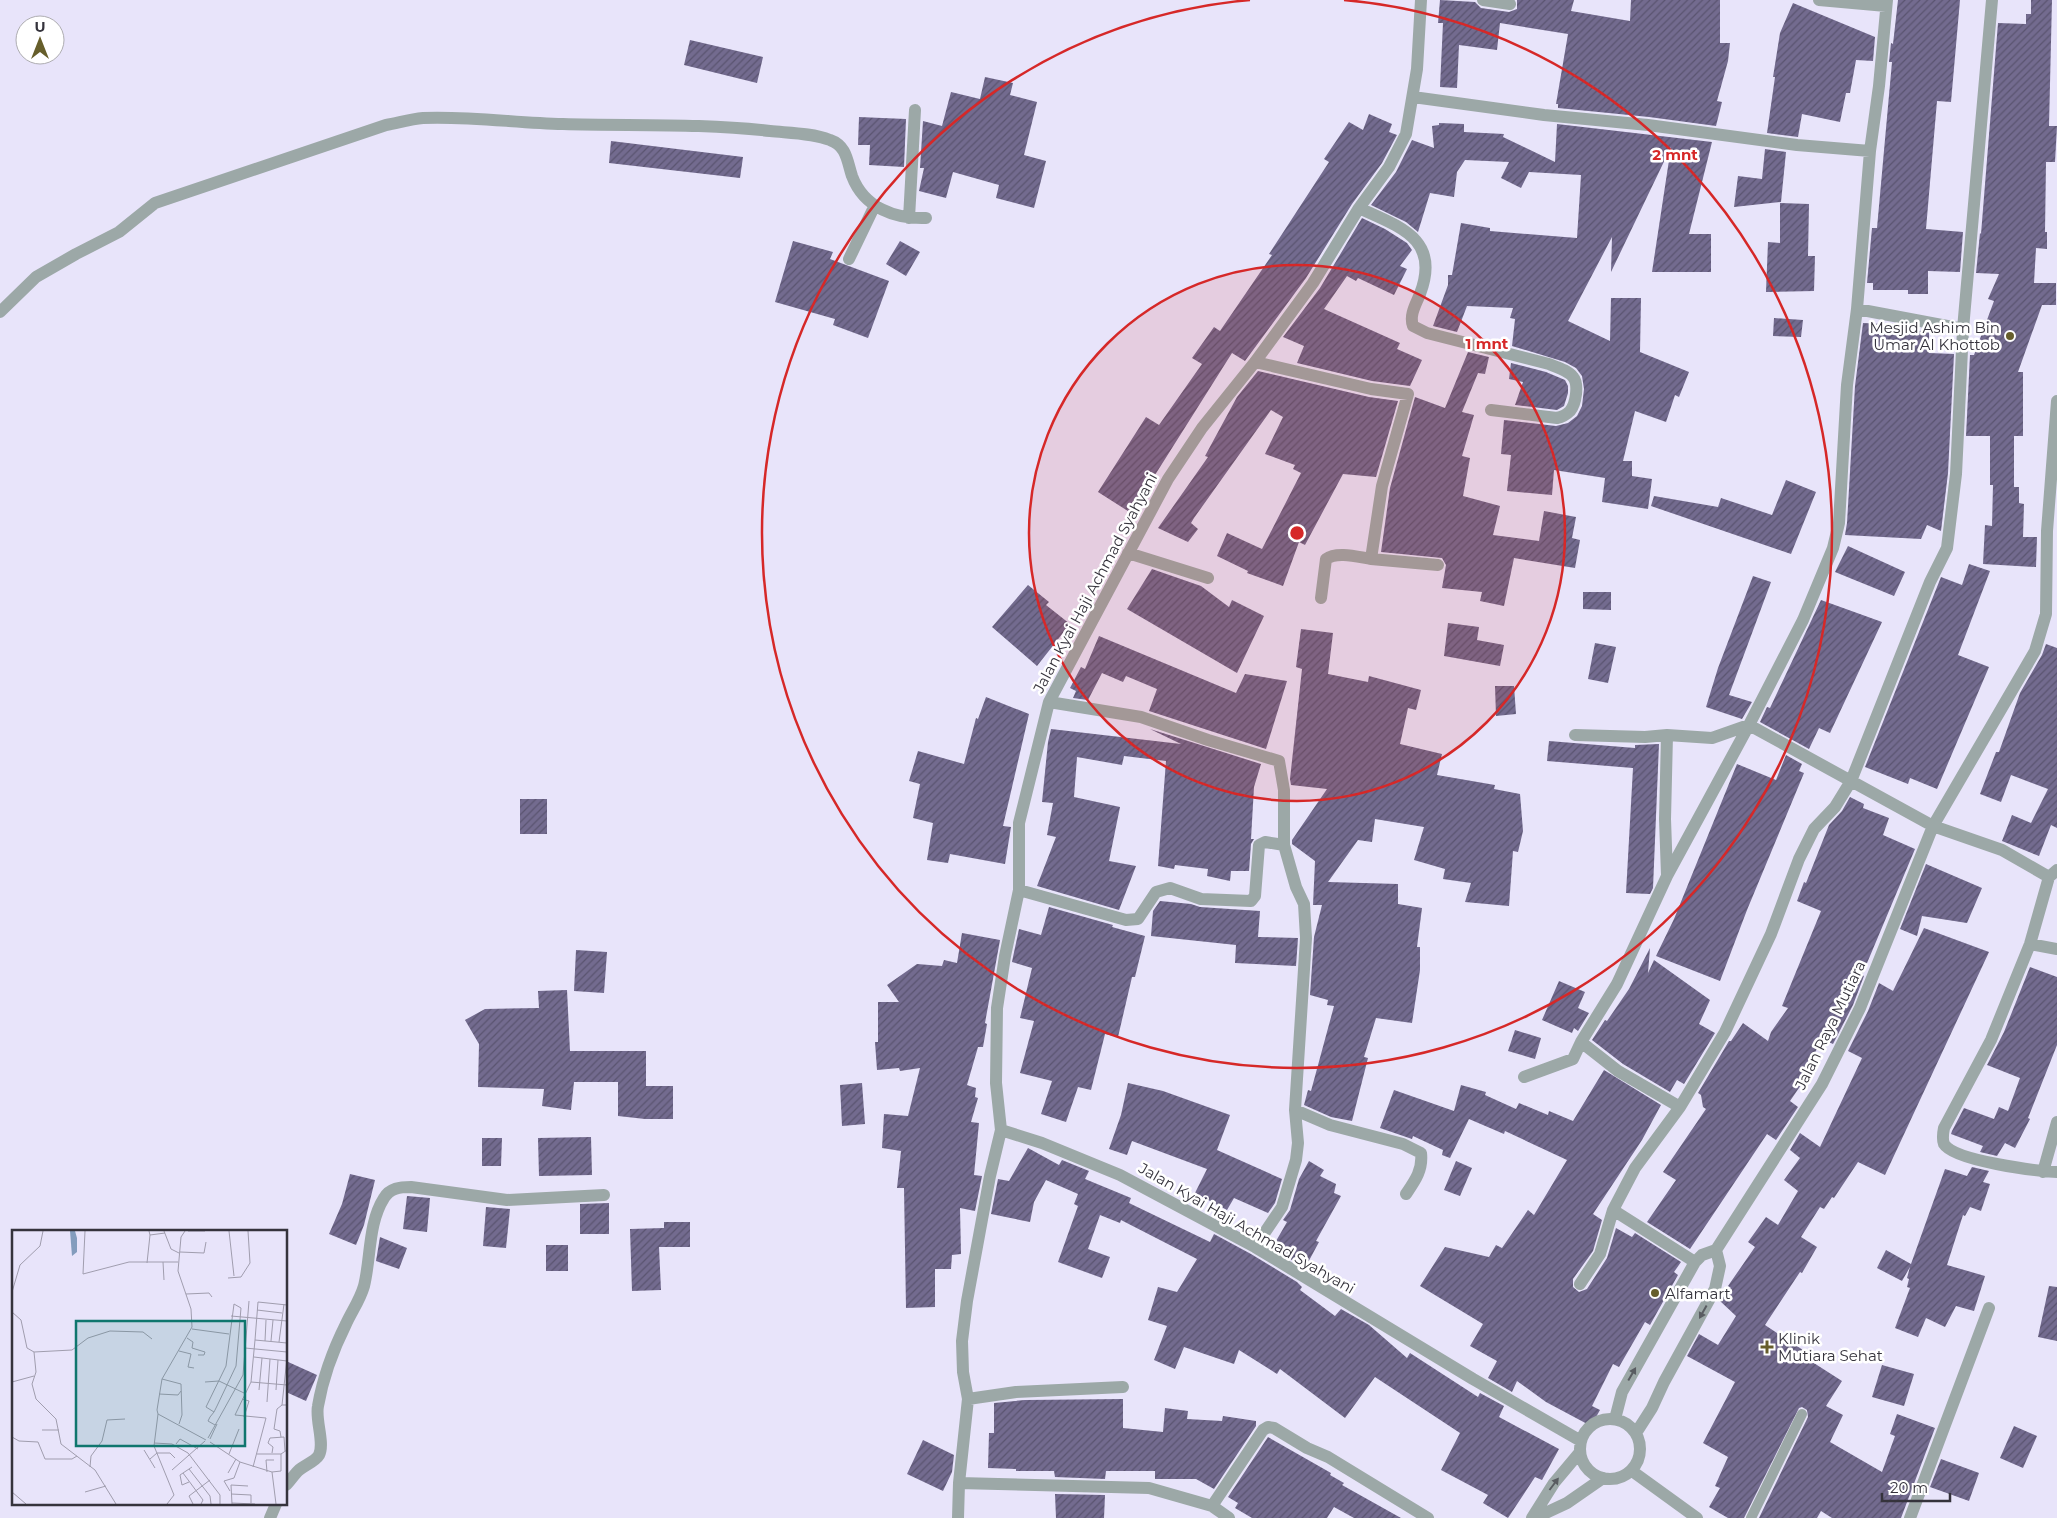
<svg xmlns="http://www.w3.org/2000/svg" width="2057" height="1518" font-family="Montserrat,sans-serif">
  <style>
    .building { fill: url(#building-hatch) }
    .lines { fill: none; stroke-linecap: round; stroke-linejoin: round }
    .lane { stroke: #9ca8a7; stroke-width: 10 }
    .street { stroke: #9ca8a7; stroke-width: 12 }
    .oneway { fill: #595c61 }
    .ring { fill: none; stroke: #d62828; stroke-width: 2.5 }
    .poi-dot { fill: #665e2b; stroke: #fff; stroke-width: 2 }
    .labels { text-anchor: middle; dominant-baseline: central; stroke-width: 5; stroke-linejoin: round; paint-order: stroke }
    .poi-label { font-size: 15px; fill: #35333c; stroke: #fff; text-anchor: start }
    .street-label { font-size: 15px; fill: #35333c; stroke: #fff }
    .inset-road { fill: none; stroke: #a09dae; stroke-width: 1 }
    .view { fill: #0f766e; fill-opacity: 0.15; stroke: #0f766e; stroke-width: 2.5 }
    .inset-edge { fill: none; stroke: #35333c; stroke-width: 2.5 }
    .centre { fill: #d62828; stroke: #fff; stroke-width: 2.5 }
    .ring-label { font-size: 15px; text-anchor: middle; font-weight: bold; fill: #d62828; stroke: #fff; stroke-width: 5; stroke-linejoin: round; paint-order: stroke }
  </style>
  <defs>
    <pattern id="building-hatch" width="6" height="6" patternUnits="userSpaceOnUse" patternTransform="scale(1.25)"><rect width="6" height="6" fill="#736b8f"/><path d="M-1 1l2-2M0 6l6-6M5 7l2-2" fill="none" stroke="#5a5470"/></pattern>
  </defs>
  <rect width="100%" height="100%" fill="#e8e4fa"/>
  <path class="building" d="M1440,0L1475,2L1481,8L1509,12L1517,9V0H1574L1571,11L1630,21L1631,0H1720V43H1730L1728,61L1717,101L1722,102L1716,126L1649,117L1558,108V104H1556L1568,34L1500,23L1497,50L1459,45L1457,88L1440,87L1443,23H1438Z
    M1898,0H1960L1951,102L1937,101L1926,229L1963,232L1960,272L1928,271V294H1908V290H1873V283H1867L1872,228H1877L1892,62H1889L1891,43L1893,44Z
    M2031,0H2052L2049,126H2057L2055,162H2046L2045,232H2047V249L2036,248L2034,283H2056V305H2042L2018,372H2023V436H2014V487H2019V503L2024,504L2023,537H2037L2036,567L1983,564L1985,525L1992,526L1993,485H1990V436H1966L1970,355H1974L1994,301L1988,299L1999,274L1976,273L1980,233L1981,234L1998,23L2026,24V14H2031Z
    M1793,3L1875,37L1873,61L1856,60L1850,93H1846L1840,122L1802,114L1798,137L1767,133L1775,77H1773L1780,33Z
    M690,40L763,57L757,83L684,65Z
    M985,77L1013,83L1010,95L1037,102L1024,155L1046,161L1034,208L996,198L999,185L953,172L946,198L919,191L924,168H920L923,121L942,126L951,92L980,99Z
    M1369,114L1392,124L1389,132L1397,135L1382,163L1352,204L1306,278L1245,361L1232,353L1131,513L1098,492L1146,417L1159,425L1202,364L1192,358L1214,327L1220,331L1272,255L1269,254L1329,162L1324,159L1349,122L1363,130Z
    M859,117L906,119L904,167L869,165L870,145H858Z
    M1439,123L1464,124V132L1504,134L1503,137L1555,162L1557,124L1712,142L1689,234H1711V272H1652L1671,147L1611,272L1612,237L1568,321L1610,341L1611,298H1641L1640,352L1689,372L1679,397L1675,395L1666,422L1635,411L1623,461H1632V476L1652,479L1648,509L1602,502L1605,478L1554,470L1552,495L1507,491L1511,455L1501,454L1504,420L1556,426L1568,423L1577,416L1582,406L1584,389L1582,376L1576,368L1565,362L1512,346L1515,319L1510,318L1513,308L1467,306L1457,332L1433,326L1448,285V275H1452L1461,223L1490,228V231L1577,238L1581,175L1529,172L1521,188L1501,178L1509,162L1465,160L1457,172L1454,197L1430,193L1418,232L1406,222L1371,205L1396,172L1412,140L1434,148L1432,126L1439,125Z
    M611,141L743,157L740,178L609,163Z
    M1765,149L1786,152L1781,202L1734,207L1738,176L1762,179Z
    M1780,203L1809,204L1808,256H1815L1814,291L1766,292L1768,242L1780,243Z
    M1362,218L1385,229L1407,243L1412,250L1400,266L1407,269L1394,295L1358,278L1356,281L1347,276L1324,309L1400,343L1397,349L1422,360L1410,386L1372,381L1297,363L1304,346L1283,337L1320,288Z
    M793,241L833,252L830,259L889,281L868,338L833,325L835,319L775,302Z
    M900,241L920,252L906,276L886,264Z
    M1774,318L1803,320L1801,337L1773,336Z
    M1863,323L1883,324L1882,330L1929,331V353L1954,354L1948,473L1941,531L1927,525L1921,539L1845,535L1847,523L1855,386Z
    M1468,352L1489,357L1485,374L1478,373L1462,412L1474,415L1462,456L1470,458L1463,496L1500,506L1493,535L1539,541L1544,511L1576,517L1572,538L1580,540L1575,568L1514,558L1504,606L1480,601L1482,592L1442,588L1446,565L1442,558L1381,552L1390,488L1415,397L1445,408Z
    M1511,363L1546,372L1565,380L1568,386V393L1564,406L1557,410L1515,405L1523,382L1509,379Z
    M1258,371L1369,397L1398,401L1376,477L1343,474L1305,545L1299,542L1283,586L1247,573L1248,571L1217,556L1227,533L1262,549L1301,473L1293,469L1295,465L1265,454L1283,417L1271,410L1194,518L1191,523L1198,529L1188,542L1158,528L1208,457L1205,456L1237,397Z
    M1786,480L1816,492L1791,554L1651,506L1654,496L1718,507L1721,498L1772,515Z
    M1848,546L1905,572L1894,596L1835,572Z
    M1969,564L1990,571L1958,655L1989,667L1937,789L1910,778L1908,784L1865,767L1941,577L1962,585Z
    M1152,569L1201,586L1229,607L1232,600L1264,616L1237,673L1127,609Z
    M1753,576L1771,582L1729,695L1752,702L1742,719L1706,707L1718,668Z
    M1028,585L1049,602L1046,605L1070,624L1037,666L992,627Z
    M1583,592H1611V610L1583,609Z
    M1821,600L1882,622L1830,733L1819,728L1809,749L1760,722L1767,707L1770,708Z
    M1448,623L1479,627L1477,640L1504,645L1500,666L1444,656Z
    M1301,629L1333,633L1328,674L1368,682L1369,676L1421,690L1416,710L1408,708L1400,744L1442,754L1437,775L1495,785L1494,789L1520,794L1523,831L1518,852L1513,851L1509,906L1465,902L1471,883L1443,879L1445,869L1414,860L1424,827L1375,819L1372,842L1358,840L1328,882L1398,884V904L1422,908L1417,947H1420V970L1412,1023L1376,1018L1364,1057L1368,1058L1352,1121L1331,1117L1304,1105L1308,1090L1311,1091L1334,1006L1327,1005L1328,1000L1310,995L1314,937L1322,905H1313L1315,861L1292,844V840L1327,789L1291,785L1290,779L1302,669L1296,667Z
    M1099,636L1236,693L1245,674L1287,681L1266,749L1149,711L1157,689L1126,676L1123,682L1102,673L1088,700L1073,698L1076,691L1070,688L1081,667L1085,669Z
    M1595,643L1616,647L1608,683L1588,679Z
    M2046,644L2057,648V828L2051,825L2039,856L2002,841L2012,815L2031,823L2048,789L2011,775L2001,802L1980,794L1996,752H1999L2020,693L2042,655Z
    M1495,686H1514L1516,714L1496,716Z
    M986,697L1029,714L1003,826L1011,827L1005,864L950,854L948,863L927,860L933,823L913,818L920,784L909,781L918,751L964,764L976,718L978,719Z
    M1051,729L1181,744L1150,729L1261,764L1254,787L1251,839H1254L1251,844L1249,871H1231L1230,881L1207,876L1208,869L1175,865L1174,869L1158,866L1166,761L1124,756L1122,765L1077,757L1074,797L1120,807L1109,861L1136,866L1119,910L1037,886L1056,837L1047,835L1053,803L1042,802L1048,742Z
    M1549,741L1635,748V745L1659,744L1653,888L1650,894L1626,893L1633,768L1547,761Z
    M1786,755L1802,764L1799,771L1804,773L1747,910L1720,981L1656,956L1674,919L1737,764L1776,780Z
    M1850,797L1864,804L1863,808L1889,818L1883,835L1915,849L1862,975L1864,976L1853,1005L1833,1044L1822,1039L1799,1084L1801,1085L1790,1101L1798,1107L1776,1140L1767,1134L1690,1249L1647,1222L1676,1180L1663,1172L1706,1109L1703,1107L1701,1095L1698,1093L1729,1041H1731L1743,1023L1768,1041L1771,1032L1788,1008L1782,1006L1821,911L1797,901L1804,882L1806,883L1829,825L1842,811Z
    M520,799H547V834H520Z
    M1926,864L1982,888L1967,923L1922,916L1917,936L1900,929Z
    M1160,901L1191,904L1200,907L1260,911L1258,937L1298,938L1296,966L1235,963L1236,945L1151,936L1153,911Z
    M1049,907L1113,925L1112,927L1145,936L1135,977H1132L1118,1037L1105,1034L1091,1090L1078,1087L1066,1122L1041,1114L1052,1081L1020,1073L1034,1021L1020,1018L1032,968L1012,962L1013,957L1019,929L1041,935Z
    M1924,928L1989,952L1885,1175L1858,1162L1834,1198L1832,1197L1824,1209L1820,1207L1801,1237L1817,1247L1802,1273L1800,1272L1765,1325L1809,1354L1806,1358L1842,1381L1826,1406L1843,1415L1830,1442L1882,1472L1895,1436L1890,1434L1897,1414L1935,1428L1901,1518H1832L1821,1511L1817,1518H1759L1808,1417L1807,1410L1802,1407L1799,1408L1744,1518H1728L1709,1507L1720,1488L1715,1486L1728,1457L1703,1443L1735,1382L1687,1356L1699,1334L1718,1345L1736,1316L1720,1301L1731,1288L1728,1286L1755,1247L1748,1242L1766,1217L1778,1225L1798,1191L1784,1180L1800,1158L1790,1150L1800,1133L1820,1147L1862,1058L1848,1051L1868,1011L1879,983L1893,991Z
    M962,933L1000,940L985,1023L987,1024L983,1047H978L967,1085L976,1088L975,1097L978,1098L971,1122L979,1123L974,1175L982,1176L975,1211L960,1208L961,1254L952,1255L951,1269H935V1307L906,1308L904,1188H897L901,1151L882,1148L884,1114L908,1116L920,1068L900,1071L899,1068L877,1070L875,1042H878V1002H899L887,985L917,964L942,966L944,960L957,963Z
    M1650,948L1648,973L1654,960L1710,1000L1699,1024L1715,1033L1684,1084L1677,1080L1670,1092L1623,1064L1592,1040L1605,1020L1607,1021L1629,989Z
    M576,950L607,952L604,993L574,991Z
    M2030,967L2057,977V1045L2028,1118L2030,1119L2015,1148L2005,1143L1997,1156L1980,1152L1983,1146L1951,1134L1952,1131L1964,1108L1994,1119L1999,1107L2008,1111L2020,1078L1987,1065L2004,1032Z
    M1559,981L1585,992L1578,1008L1589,1013L1578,1031L1574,1028L1572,1033L1542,1020Z
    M567,990L570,1051H646V1086H673V1119H645L618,1116V1082H574L571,1110L542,1106L544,1089L478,1087L479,1044L465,1020L485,1009L539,1008L538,991Z
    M1515,1030L1541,1038L1535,1059L1508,1051Z
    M1604,1070L1661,1105L1642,1140L1593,1214L1602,1220L1593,1251L1573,1279V1287L1579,1292L1587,1289L1607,1258L1616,1228L1632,1237L1635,1233L1681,1262L1674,1272L1678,1275L1650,1325L1645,1322L1619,1367L1613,1364L1592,1406L1600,1410L1591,1426L1546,1402L1517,1381L1512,1392L1488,1378L1497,1361L1470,1346L1483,1324L1420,1286L1445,1247L1489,1257L1496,1245L1502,1248L1528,1210L1534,1215L1567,1160L1505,1131L1504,1134L1469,1119L1450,1158L1442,1155L1443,1150L1413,1136L1412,1139L1380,1128L1394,1090L1454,1111L1461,1085L1486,1092L1485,1095L1516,1109L1519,1103L1548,1115L1549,1111L1573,1121Z
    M862,1083L865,1124L842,1126L840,1085Z
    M1128,1083L1163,1091L1230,1115L1217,1150L1282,1179L1275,1203L1268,1213L1234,1198L1227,1210L1195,1193L1207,1169L1132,1141L1127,1155L1109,1149L1121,1115Z
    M591,1137L592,1175L539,1176L538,1138Z
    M482,1138H502L501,1166H482Z
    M1028,1148L1059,1165L1062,1160L1089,1171L1085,1179L1131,1198L1129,1203L1210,1242L1214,1234L1251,1254L1297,1282L1302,1287L1300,1290L1335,1316L1341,1309L1369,1325L1407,1358L1410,1353L1478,1397L1480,1393L1504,1406L1499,1417L1559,1449L1542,1480L1535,1477L1508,1518L1483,1503L1488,1495L1441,1470L1460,1433L1375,1377L1345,1418L1280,1369L1277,1374L1239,1350L1234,1364L1184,1347L1175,1369L1154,1360L1167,1326L1148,1320L1158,1287L1177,1292L1197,1259L1121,1220L1120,1223L1100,1215L1088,1249L1110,1257L1102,1278L1058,1262L1078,1206L1074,1204L1078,1194L1046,1180L1034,1202L1030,1222L991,1214L998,1179L1009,1181Z
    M1309,1161L1324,1170L1320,1176L1336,1184L1334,1193L1341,1196L1316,1241L1319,1242L1305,1268L1272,1248L1287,1222L1283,1220L1290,1210L1299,1179Z
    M1456,1161L1472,1168L1460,1196L1444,1190Z
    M1972,1167L1989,1171L1983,1182L1990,1184L1981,1211L1970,1207L1965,1216L1963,1215L1947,1265L1985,1276L1974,1311L1956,1306L1945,1327L1926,1318L1918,1337L1895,1328L1910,1288L1907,1287L1909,1279L1907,1278L1910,1267L1902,1281L1877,1268L1886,1250L1911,1264L1945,1169L1967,1176Z
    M350,1174L375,1180L364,1225L356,1245L329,1234L342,1204Z
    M407,1196L430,1198L427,1232L403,1229Z
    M609,1203V1234H580V1204Z
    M486,1207L510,1209L506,1248L483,1246Z
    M664,1222H690V1247H659L661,1290L632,1291L630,1229L664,1228Z
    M380,1237L407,1248L399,1269L376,1261Z
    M546,1245H568V1271H546Z
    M2049,1286L2057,1287V1341L2038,1337Z
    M286,1361L317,1375L306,1401L286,1392Z
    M1882,1365L1914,1374L1904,1406L1872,1397Z
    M1123,1399V1428L1163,1432L1165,1408L1188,1411L1187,1419L1222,1421L1223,1416L1256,1421V1426L1214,1489L1196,1479H1155V1471H1106L1105,1479L1055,1477L1054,1471H1016V1469L988,1468L989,1433H994V1403L1025,1400Z
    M2014,1426L2037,1436L2023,1468L2000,1458Z
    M1268,1437L1331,1473L1330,1475L1344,1483L1342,1485L1401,1518H1354L1334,1507L1327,1518H1252L1235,1508L1238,1503L1228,1497Z
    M923,1440L954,1455L952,1472L943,1491L907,1474Z
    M1941,1459L1979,1473L1969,1501L1930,1487Z
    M1055,1494L1105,1495L1104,1518H1056Z"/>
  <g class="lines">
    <path class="lane" d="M1751,1518L1802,1414"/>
    <path class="street" d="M1421,0L1417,69L1406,134L1389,167L1359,208L1313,283L1255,362L1202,428L1168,479L1049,702L1019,823V890L1005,956L997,1008L996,1083L1001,1130L1042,1143L1120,1175L1255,1247L1473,1379L1581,1441
      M1483,0L1510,4
      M1819,0L1886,6
      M1413,97L1544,115L1648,125L1797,145L1870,151
      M1359,208C1400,227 1441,239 1420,294C1416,304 1409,315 1413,326L1427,333L1549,364C1556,367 1568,370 1573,377C1579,384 1576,404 1570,411C1566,415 1562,417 1557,418L1491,410
      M909,218L915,110
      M849,259L875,205
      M1857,309L1963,329
      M0,312L36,277L76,254L119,232L155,203L386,125C398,123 410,119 423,118C470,116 516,123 563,124C632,126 701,123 770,131C790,133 812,133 830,140C847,146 847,161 852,176C864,208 895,219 926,218
      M1255,362L1371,389L1408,394L1382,486L1371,559L1438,565
      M1128,553L1208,578
      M1321,598L1326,559C1337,551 1358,557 1371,559
      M1049,702L1141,717L1208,740L1279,761L1284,790V845L1296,887L1304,904L1306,938L1295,1110L1298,1143L1296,1160L1282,1207L1255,1247
      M1575,735L1645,737L1667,735L1712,738L1749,725L1933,826L2002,850L2049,877
      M2057,870L2049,877L2030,944L1991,1040L1944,1128C1943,1133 1942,1139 1944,1144C1954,1161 2037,1171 2057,1172
      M1667,875L1665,819L1667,735
      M1019,890L1126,920L1138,919L1156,892L1170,888L1201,899L1251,901L1255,896L1259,845L1265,842L1284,845
      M2030,944L2057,949
      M1524,1077L1573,1059L1581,1042
      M1680,1107L1618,1071L1581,1042L1617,984L1667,876L1749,725L1803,620L1833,548L1839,523L1847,385L1857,309L1870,151L1879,86L1887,0
      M1295,1110L1330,1125L1403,1144L1421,1153C1423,1170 1415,1181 1406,1194
      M2043,1172L2057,1122
      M1716,1250L1822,1084L1860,1008L1933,826L2035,651L2046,614L2047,531L2057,401
      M1695,1262L1613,1210L1635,1168L1680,1107L1725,1032L1771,934L1799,859L1814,829L1835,807L1851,781L1930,582L1947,548L1956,474L1963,329L1992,0
      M1580,1284L1600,1254L1613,1210
      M968,1399L1016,1392L1123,1387
      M1615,1419L1622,1392L1695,1262L1702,1255L1716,1250
      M1580 1449a30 30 0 1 1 60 0a30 30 0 1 1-60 0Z
      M1636,1433L1652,1408L1664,1382L1715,1289L1720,1266L1716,1250
      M1632,1471L1697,1518
      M959,1483L1149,1488L1212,1506L1229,1518
      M286,1485C290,1481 294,1475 298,1471C304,1465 315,1462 319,1455C325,1443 315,1420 318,1406C323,1377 333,1350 346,1324C352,1311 360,1300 364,1286C371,1258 368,1223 384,1198C390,1188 400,1187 411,1187L507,1200L604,1195
      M1212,1506L1263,1430L1268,1427L1274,1428L1307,1448L1328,1457L1428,1518
      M270,1518L276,1504
      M958,1518L959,1483L968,1399L963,1372L962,1341L967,1301L990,1176L1001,1130
      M1532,1518L1554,1483L1580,1452
      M1535,1518L1567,1503L1603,1478
      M1910,1518L1989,1308"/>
  </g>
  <defs><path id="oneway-solid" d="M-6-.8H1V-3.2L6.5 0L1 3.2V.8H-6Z" transform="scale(1.25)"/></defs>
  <g class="oneway">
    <use href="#oneway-solid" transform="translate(1703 1312) rotate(119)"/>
    <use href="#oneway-solid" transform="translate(1632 1374) rotate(-60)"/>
    <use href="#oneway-solid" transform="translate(1554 1484) rotate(-53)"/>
  </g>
  <circle cx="1297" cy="533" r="268" fill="#d62828" fill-opacity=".12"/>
  <g class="ring">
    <circle cx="1297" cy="533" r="268"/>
    <path d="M1344 0A535 535 0 1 1 1250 0"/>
  </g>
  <g class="poi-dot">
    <circle cx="2010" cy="336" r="5"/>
    <circle cx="1655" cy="1293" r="5"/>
    <path d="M1764.5 1339.5h5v5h5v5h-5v5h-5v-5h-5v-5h5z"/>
  </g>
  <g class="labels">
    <g class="poi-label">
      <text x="2000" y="327" text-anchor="end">Mesjid Ashim Bin<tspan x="2000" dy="17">Umar Al Khottob</tspan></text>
      <text x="1665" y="1293">Alfamart</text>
      <text x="1778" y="1338">Klinik<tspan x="1778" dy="17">Mutiara Sehat</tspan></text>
    </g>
    <g class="street-label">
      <text transform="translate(1095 583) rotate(-62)">Jalan Kyai Haji Achmad Syahyani</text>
      <text transform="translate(1830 1025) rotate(-64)">Jalan Raya Mutiara</text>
      <text transform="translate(1247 1228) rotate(30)">Jalan Kyai Haji Achmad Syahyani</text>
    </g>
  </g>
  <g transform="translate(12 1230)">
    <rect width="275" height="275" fill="#e8e4fa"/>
    <path d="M58,1H63L65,8V22L60,26Z" fill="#839cbd"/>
    <path class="inset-road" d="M73,1L71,44L117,32H166M137,1L138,5L153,3M152,1L159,19L167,23M173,1L169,7L166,41L179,79L180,97L150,149L145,180L146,184L194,210M176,1H193M217,1L222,46M168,22L192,23L194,12M151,32L152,50M135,33L138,5M216,48L229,47L238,33L236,1M0,62L8,35L28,16L31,1M174,64L197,63L200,67M275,75L246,72L243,110L275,113M245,80L270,83M0,82L9,90L15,118L22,122L60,120L76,108L98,101L131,102L140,109M219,86L275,91M180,99L217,104M175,108L181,112L180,118L193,122L192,125H186M253,111L254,90M259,111L261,90M267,112L272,74M233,118L275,122M167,121L179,124L176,137L182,138M22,122L24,142L20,154L24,169L44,189L49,214L83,240L104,274M242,127L275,131M275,128L270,175H275M150,149L169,154L170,185L167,194M0,152L22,146M193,152L207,151L232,163M239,152L275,155M247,160L250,128M264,160L266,130M147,164L166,165L169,161M230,169L237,171L232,187M255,172L258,129M202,182L194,177L214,136L222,74L229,78L224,136L205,176L202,182L198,187L196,191L203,195M146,184L142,216L162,265L155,274M30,200H47M0,207L7,211L26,212L33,229H60L65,226M269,207L268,201L262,199L265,179L270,175M196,208L231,145L237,71M198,209L205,194M198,212L228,232L260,242L264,274M142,213L160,214L176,223L208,265V274M164,214L168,209L186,219M132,220L143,238M260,223L261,217L256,213L258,208L272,207L273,221M217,224L227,199M245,224H269M138,229L145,223H158L163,228M78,237L79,226L90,211L95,190L113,189M241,237L254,188L223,185L239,152L243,110M177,239L198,266L199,274M160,240L193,211M255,242L254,230H262M260,242L269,241V224L275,220M171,243L191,270L189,274M216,243L224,229M177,252L170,255L168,245L180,237M218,261L212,251L222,248L228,232M0,262L14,274M73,262L94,256M219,264L239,265V273M220,273L243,274M181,274L177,266L198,250M220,274L219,255L236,256"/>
    <path class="view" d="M64,91H233V216H64Z"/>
    <rect width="275" height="275" class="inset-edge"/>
  </g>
  <circle cx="1297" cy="533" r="8" class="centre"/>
  <g class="ring-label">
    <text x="1675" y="160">2 mnt</text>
    <text x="1487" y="349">1 mnt</text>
  </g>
  <g transform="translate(40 40)"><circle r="24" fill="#ffffff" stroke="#aeadb1"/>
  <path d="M0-4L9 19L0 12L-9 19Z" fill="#665e2b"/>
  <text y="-8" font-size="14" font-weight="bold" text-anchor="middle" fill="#35333c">U</text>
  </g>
  <path d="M1882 1493v8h68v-8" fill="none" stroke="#35333c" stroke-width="2.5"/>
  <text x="1890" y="1493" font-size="15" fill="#35333c" stroke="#ffffff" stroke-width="4" paint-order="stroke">20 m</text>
</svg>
